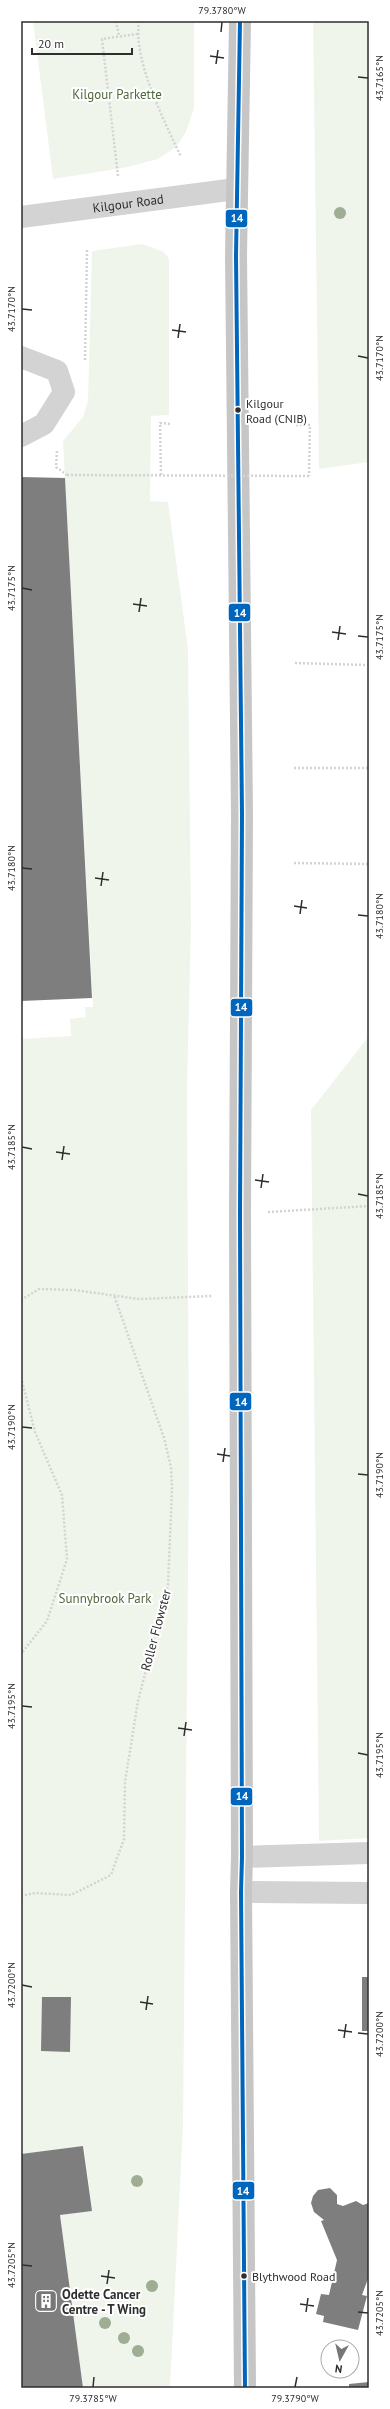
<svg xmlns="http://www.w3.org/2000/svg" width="390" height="2409" font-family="'PT Sans',sans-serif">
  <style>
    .green { fill: #f0f5ec }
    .building { fill: #7e7e7e }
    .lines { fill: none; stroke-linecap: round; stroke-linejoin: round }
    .path { stroke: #d3d3d3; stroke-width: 2.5; stroke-dasharray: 2 2; stroke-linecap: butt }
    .minor { stroke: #d3d3d3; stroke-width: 22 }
    .major { stroke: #c6c6c6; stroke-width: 22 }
    .path-bridge { stroke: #d3d3d3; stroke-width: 2.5; stroke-dasharray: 2 2; stroke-linecap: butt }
    .bus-1-casing { stroke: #fff; stroke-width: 7 }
    .bus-1 { stroke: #0065bd; stroke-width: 4 }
    .tree { fill: #9ead93 }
    .ticks { fill: none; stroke: #2e2e2e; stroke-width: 1.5 }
    .bus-dot { fill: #2e2e2e; stroke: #fff; stroke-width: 1.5 }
    .labels { text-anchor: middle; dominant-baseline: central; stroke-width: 4; stroke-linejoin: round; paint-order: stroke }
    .bus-label { font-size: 12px; fill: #2e2e2e; stroke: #fff; text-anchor: start }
    .park-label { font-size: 13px; fill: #4e6a3b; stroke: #fff }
    .street-label { font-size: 13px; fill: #2e2e2e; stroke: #fff }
    .poi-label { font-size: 13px; font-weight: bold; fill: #2e2e2e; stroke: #fff; text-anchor: start }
    .line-badge { stroke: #fff; stroke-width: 1.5 }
    .badge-label { font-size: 11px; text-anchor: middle; font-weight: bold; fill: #fff }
    .neatline { fill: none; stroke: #2e2e2e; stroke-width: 1.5 }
    .ticks-label { font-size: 10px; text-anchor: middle; fill: #2e2e2e }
  </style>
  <rect width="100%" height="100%" fill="#fff"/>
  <path class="green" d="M33,21H194V108L186,132L176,147L158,159L123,168L53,179Z
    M313,21H369V462L319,469Z
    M142,244L164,252L169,259V415L151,416L150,501L168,502L188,649L191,923L187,1088L189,1465L183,2126L170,2388H83L60,2215L92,2211L84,2146L21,2154V1039L71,1036L70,1019L86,1017L85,1007H93L63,441L83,417L88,401L92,251Z
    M369,1036V1838L319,1841L311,1110Z"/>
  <path class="building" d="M21,477L65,478L92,998L21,1001Z
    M362,1977H369V2031H362Z
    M42,1997H71L70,2052L41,2051Z
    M83,2146L92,2211L60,2215L83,2388H21V2154Z
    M330,2188L337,2195V2204L343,2206L356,2201L363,2205L369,2203V2276L362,2295L367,2296L358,2330L323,2322L324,2316L316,2314L321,2294L329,2295L337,2260L321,2221L324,2220L314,2212L311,2203L313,2196L318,2190Z
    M369,2382V2388H349V2384Z"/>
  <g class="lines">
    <path class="path" d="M116,21L119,36
      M139,21C133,61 164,120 181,157
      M118,176L102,39L137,34
      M85,360L87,250
      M296,425H310L309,476
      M57,451L56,467L67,475
      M161,475L160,423L171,424
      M295,663L366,665
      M294,768H369
      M294,863L369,864
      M268,1212L369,1206
      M21,1300L39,1289L74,1290L139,1299L212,1296
      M21,1377L35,1432L62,1495L67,1559L47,1621L21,1654
      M21,1896L35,1893L71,1895L111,1875L124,1839L125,1782L138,1701L168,1585L172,1489L171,1467L164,1438L114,1295"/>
    <g class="minor">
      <path id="s1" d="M21,217L236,189"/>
      <path d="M21,357L57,371L64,392L44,424L21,436"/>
      <path d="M242,1857L369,1853"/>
      <path d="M241,1892L369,1893"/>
    </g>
    <path class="major" d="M240,21L236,256L242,815L240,1214L242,1857L241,1892L245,2388"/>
    <path class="path-bridge" d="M67,475L309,476"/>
    <g class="bus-1-casing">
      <path id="bus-1" d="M240,21L236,256L242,815L240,1214L242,1857L241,1892L245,2388"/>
    </g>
    <use href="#bus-1" class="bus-1"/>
  </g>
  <g class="tree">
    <circle cx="340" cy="213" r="6"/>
    <circle cx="137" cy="2181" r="6"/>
    <circle cx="152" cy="2286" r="6"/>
    <circle cx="105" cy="2323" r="6"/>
    <circle cx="124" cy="2338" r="6"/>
    <circle cx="138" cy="2351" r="6"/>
  </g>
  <path class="ticks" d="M221,32L222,22M210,56L224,58M216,64L218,50M358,77L368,78M22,309L32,310M172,330L186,332M178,338L180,324M358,356L368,358M22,588L32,590M133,604L147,606M139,612L141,598M332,632L346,634M358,636L368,637M338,640L340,626M22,868L32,869M95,878L109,880M101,886L103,872M294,906L307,908M300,914L302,900M358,915L368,916M22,1147L32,1149M56,1152L70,1154M62,1160L64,1146M255,1180L269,1182M261,1188L263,1174M358,1194L368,1196M22,1427L32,1428M217,1454L230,1456M223,1462L225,1448M358,1474L368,1475M22,1706L32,1707M178,1728L192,1730M184,1736L186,1722M358,1753L368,1755M22,1985L32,1987M140,2002L153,2004M146,2010L148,1996M338,2030L352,2032M358,2033L368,2034M344,2038L346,2024M22,2265L32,2266M101,2276L115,2278M107,2284L109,2270M300,2304L314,2306M306,2312L308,2298M358,2312L368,2313M93,2387L94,2377M295,2387L297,2377"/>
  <defs>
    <g id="building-square" transform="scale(1.15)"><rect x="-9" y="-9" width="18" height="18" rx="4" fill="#777" stroke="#fff"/><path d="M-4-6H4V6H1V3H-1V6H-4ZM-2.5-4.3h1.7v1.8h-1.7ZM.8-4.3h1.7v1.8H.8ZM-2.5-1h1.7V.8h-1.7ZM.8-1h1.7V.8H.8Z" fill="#fff"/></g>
  </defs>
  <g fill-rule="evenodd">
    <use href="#building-square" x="46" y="2301"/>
  </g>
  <g class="bus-dot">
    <circle cx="238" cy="410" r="3.5"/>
    <circle cx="244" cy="2276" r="3.5"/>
  </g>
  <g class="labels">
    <g class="bus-label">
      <text x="246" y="403">Kilgour<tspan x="246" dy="15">Road (CNIB)</tspan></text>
      <text x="252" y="2276">Blythwood Road</text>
    </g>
    <g class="park-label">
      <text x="117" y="94">Kilgour Parkette</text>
      <text x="105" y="1598">Sunnybrook Park</text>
    </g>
    <g class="street-label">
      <text stroke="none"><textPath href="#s1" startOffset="108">Kilgour Road</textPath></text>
      <text transform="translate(156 1630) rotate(-75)">Roller Flowster</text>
    </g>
    <g class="poi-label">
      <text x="62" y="2294">Odette Cancer<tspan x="62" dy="15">Centre - T Wing</tspan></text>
    </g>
  </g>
  <g class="line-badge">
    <rect x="225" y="209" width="23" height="19" rx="4" fill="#0065bd"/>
    <rect x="228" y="603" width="23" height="19" rx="4" fill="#0065bd"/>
    <rect x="230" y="998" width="23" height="19" rx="4" fill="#0065bd"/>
    <rect x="229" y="1392" width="23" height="19" rx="4" fill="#0065bd"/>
    <rect x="230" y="1787" width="23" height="19" rx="4" fill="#0065bd"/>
    <rect x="232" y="2181" width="23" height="19" rx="4" fill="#0065bd"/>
  </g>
  <g class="badge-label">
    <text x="237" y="222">14</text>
    <text x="240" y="617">14</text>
    <text x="241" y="1011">14</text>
    <text x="241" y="1406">14</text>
    <text x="242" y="1800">14</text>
    <text x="243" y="2195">14</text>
  </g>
  <rect width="390" height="2409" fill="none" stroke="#ffffff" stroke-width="44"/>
  <g transform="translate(340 2359) rotate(188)"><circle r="19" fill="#ffffff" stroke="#ababab"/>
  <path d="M0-3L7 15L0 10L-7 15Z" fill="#777777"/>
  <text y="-6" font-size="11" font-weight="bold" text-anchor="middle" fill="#2e2e2e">N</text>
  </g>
  <path d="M32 48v6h100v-6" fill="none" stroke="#2e2e2e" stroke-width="2"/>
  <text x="38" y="48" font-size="12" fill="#2e2e2e" stroke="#ffffff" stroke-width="3" paint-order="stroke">20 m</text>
  <rect x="22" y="22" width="346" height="2365" class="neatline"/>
  <g class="ticks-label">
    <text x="222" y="14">79.3780°W</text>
    <text transform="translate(379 78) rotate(-90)" y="4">43.7165°N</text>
    <text transform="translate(11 309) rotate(-90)" y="4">43.7170°N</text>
    <text transform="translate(379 358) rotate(-90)" y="4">43.7170°N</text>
    <text transform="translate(11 588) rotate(-90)" y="4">43.7175°N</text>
    <text transform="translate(379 637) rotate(-90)" y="4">43.7175°N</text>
    <text transform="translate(11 868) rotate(-90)" y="4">43.7180°N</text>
    <text transform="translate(379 916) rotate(-90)" y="4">43.7180°N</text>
    <text transform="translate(11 1147) rotate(-90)" y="4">43.7185°N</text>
    <text transform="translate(379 1196) rotate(-90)" y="4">43.7185°N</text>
    <text transform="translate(11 1427) rotate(-90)" y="4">43.7190°N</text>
    <text transform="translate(379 1475) rotate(-90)" y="4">43.7190°N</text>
    <text transform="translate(11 1706) rotate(-90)" y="4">43.7195°N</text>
    <text transform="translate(379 1755) rotate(-90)" y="4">43.7195°N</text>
    <text transform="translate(11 1985) rotate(-90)" y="4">43.7200°N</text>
    <text transform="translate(379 2034) rotate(-90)" y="4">43.7200°N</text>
    <text transform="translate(11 2265) rotate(-90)" y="4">43.7205°N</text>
    <text transform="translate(379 2313) rotate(-90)" y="4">43.7205°N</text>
    <text x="93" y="2402">79.3785°W</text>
    <text x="295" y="2402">79.3790°W</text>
  </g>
</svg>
